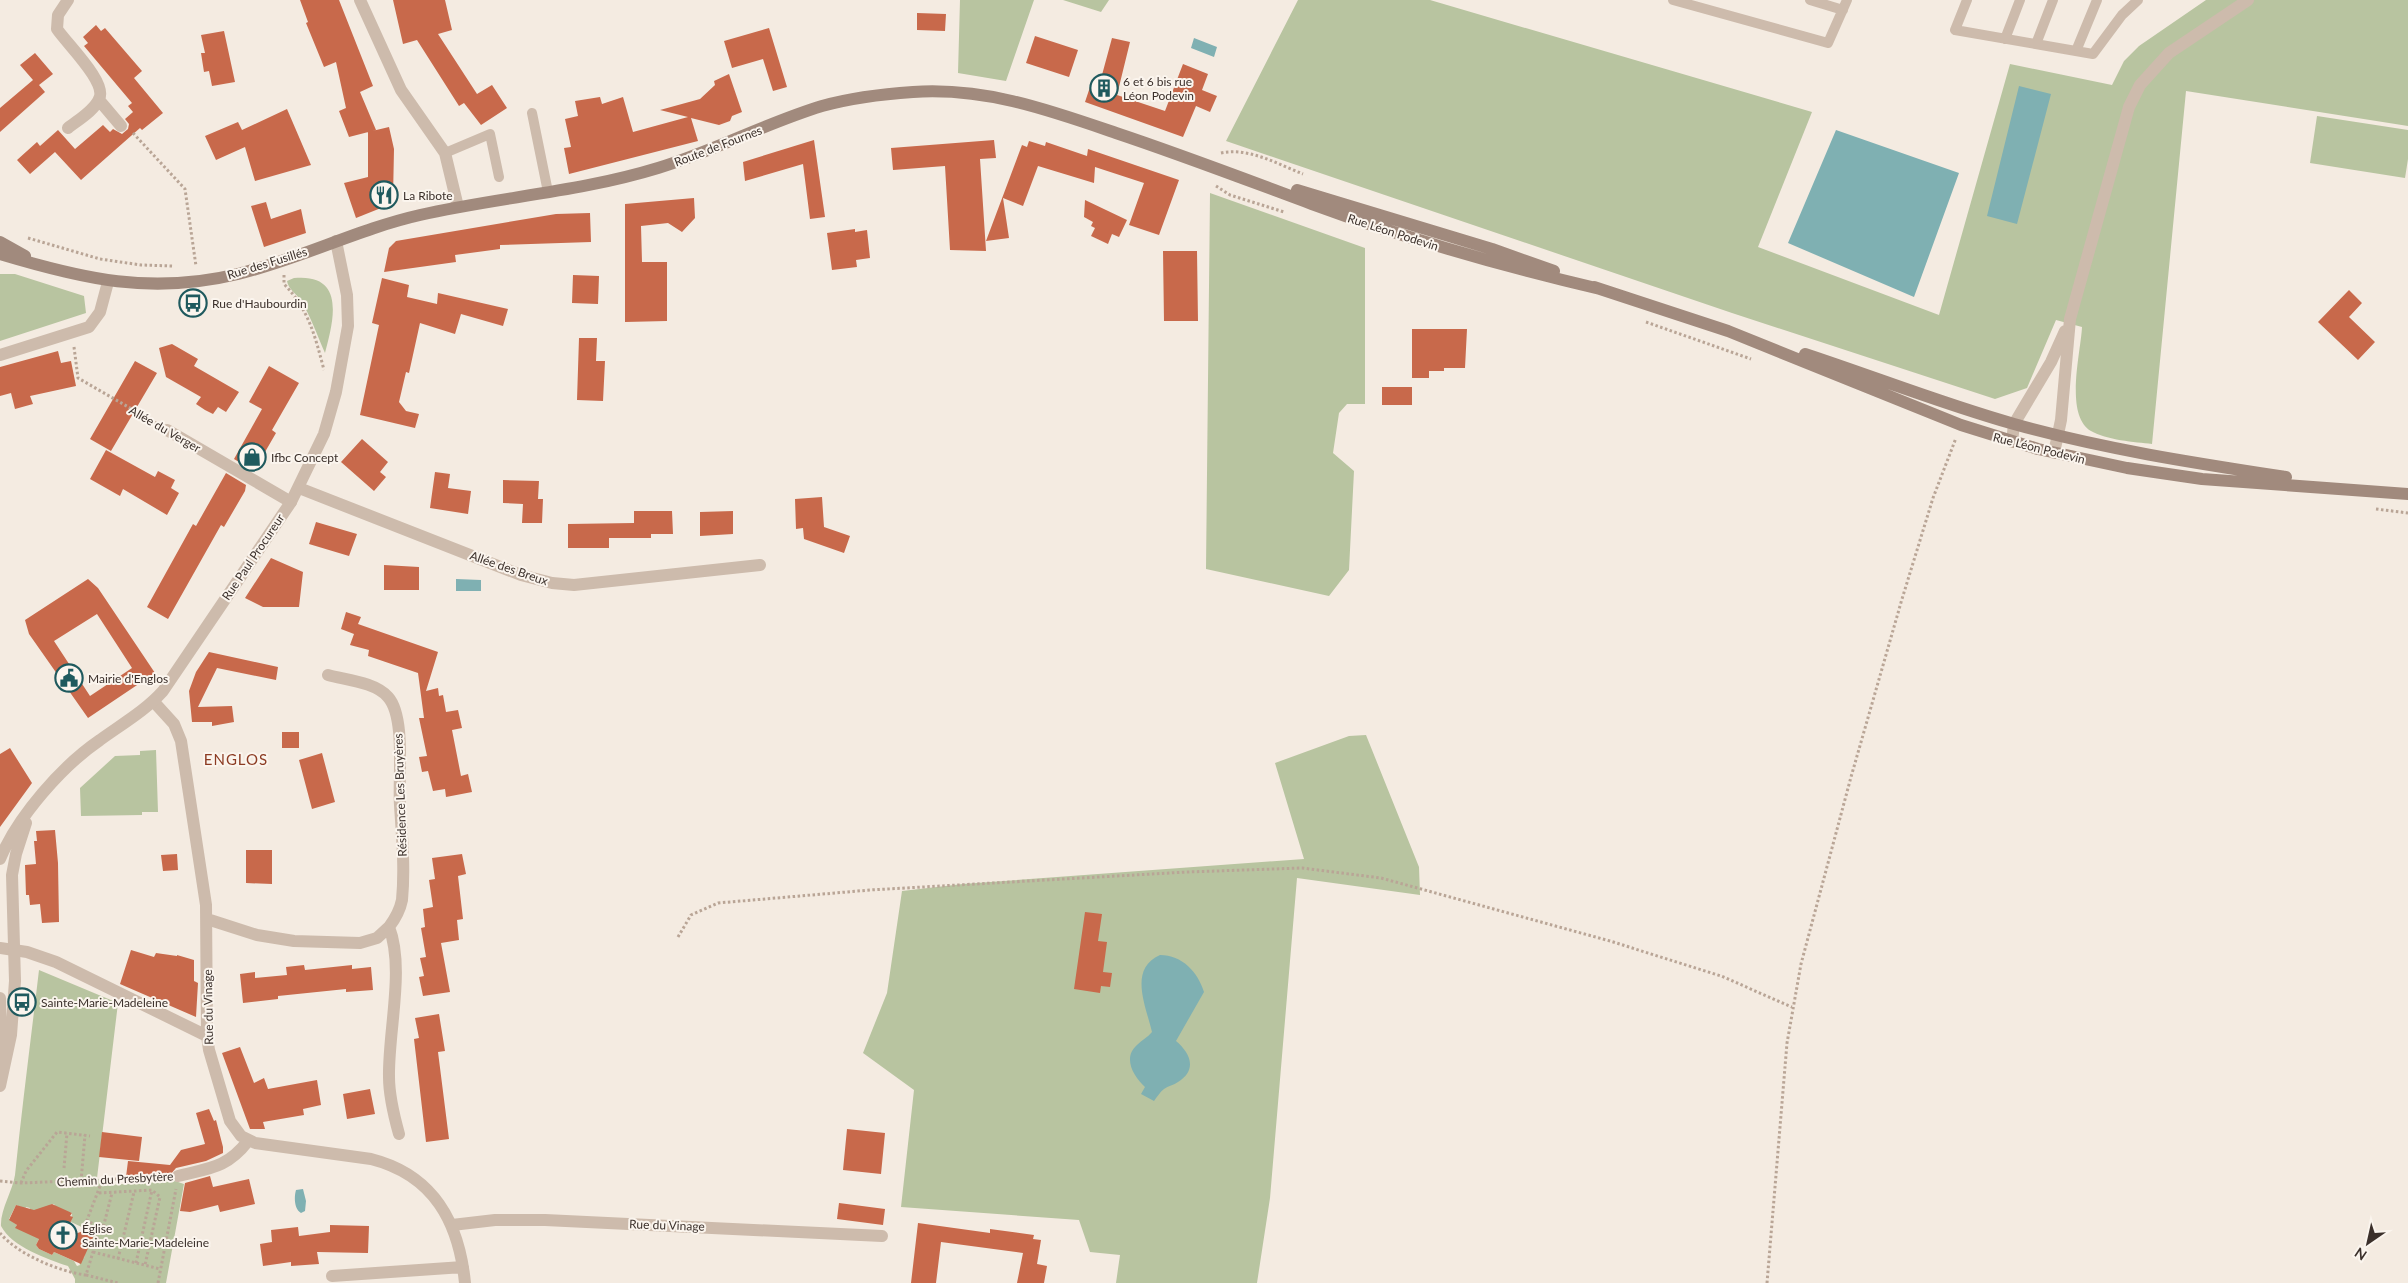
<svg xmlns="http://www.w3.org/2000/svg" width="2408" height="1283" font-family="Lato,sans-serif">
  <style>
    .green { fill: #b8c4a0; fill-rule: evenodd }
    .water { fill: #7fb0b2 }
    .building { fill: #c8694b; fill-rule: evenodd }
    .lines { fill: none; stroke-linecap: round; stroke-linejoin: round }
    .path { stroke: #b9a596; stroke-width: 3; stroke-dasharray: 2.5 2.5; stroke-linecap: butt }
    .service { stroke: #cdbbac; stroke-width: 10 }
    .minor { stroke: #cdbbac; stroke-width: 12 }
    .tertiary { stroke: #cdbbac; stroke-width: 12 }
    .secondary { stroke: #a18a7d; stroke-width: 12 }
    .labels { text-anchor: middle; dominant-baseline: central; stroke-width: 4; stroke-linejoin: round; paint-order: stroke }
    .poi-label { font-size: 12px; fill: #3b302b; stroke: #fbf5ee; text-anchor: start }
    .street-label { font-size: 12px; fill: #3b302b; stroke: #fbf5ee }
    .quarter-label { font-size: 15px; letter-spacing: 1px; fill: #8c3b22; stroke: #fbf5ee }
  </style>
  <rect width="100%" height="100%" fill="#f4ebe1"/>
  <path class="green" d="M960,0H1034L1006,81L958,73Z
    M1063,0H1109L1101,12Z
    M1298,0H1430L1812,112L1758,247L1939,315L2010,64L2112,85L2124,61L2139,46L2206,0H2408V126L2186,91L2152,444C2135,442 2106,440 2091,431C2064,415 2081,352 2082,327L2056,320L2027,388L1995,399L1732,313L1226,141Z
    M2317,116L2408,130V159L2405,178L2310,163Z
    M1210,193L1365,248V404H1347L1339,413L1333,453L1354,471L1349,570L1329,596L1206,569Z
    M0,274H15L84,296L86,313L0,341Z
    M294,278C347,273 333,322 325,353C317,335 311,317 301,301C297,294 288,289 287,281Z
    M1366,735L1419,867L1420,895L1297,878L1270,1198L1257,1283H1116L1120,1255L1090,1252L1079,1220L901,1207L914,1090L863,1053L887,993L902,891L963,884L1304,859L1275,763L1349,736Z
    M156,750L158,812H142V815L81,816L80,788L115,756L140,755V751Z
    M39,970L118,1003L97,1178L108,1185L175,1181L184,1184L166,1283H75V1279L68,1266C47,1259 12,1247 1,1226C0,1210 13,1190 15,1175C22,1107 31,1038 39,970ZM54,1204L56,1208L72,1213L71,1222L88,1230L92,1240L91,1243L87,1241L84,1258L81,1257L79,1261L80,1265L77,1266L74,1261L54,1252L52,1255L39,1249L36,1245L40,1237L16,1228L17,1225L9,1219L16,1205L25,1209L26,1207L30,1208L29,1211H52L50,1205Z"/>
  <path class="water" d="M1194,38L1217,47L1214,57L1191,48Z
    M2019,86L2051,94L2017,224L1987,216Z
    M1836,130L1959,173L1914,297L1788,243Z
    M456,579L481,580V591H456Z
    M1160,955C1182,955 1198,972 1204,992L1176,1041C1190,1053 1198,1069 1178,1082C1174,1085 1168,1086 1164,1089C1160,1092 1157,1097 1154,1101L1141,1094L1145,1087C1134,1077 1122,1058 1137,1045C1142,1040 1148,1037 1152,1032C1146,1006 1128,969 1160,955Z
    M303,1189L306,1201L305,1211L301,1213C294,1209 294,1197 296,1190Z"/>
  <path class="building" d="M300,0H339L373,86L360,92L376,130L349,137L339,111L346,108L336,62L324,67L306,23L308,22Z
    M393,0H445L452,30L438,34L477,94L492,85L507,108L481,125L464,103L459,106L417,40L403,44Z
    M917,13L946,14L945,31L917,30Z
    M96,25L101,31L105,28L142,71L134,78L163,113L142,130L140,128L81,180L55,152L30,174L17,160L37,142L40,146L58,130L75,149L103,125L110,132L113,129L122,134L128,129L129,124L125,119L133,112L128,106L132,103L84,46L88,43L83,37Z
    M769,28L787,87L773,91L763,59L732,68L724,41Z
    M224,31L235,82L212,86L209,71L204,72L201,53H205L201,35Z
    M1035,36L1078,50L1069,77L1026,63Z
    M1112,38L1130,42L1117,95L1165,111L1183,64L1208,74L1202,90L1217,96L1210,112L1196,106L1183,137L1085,102L1091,84L1099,86Z
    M35,53L53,74L39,85L45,92L0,132V108L33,80L20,65Z
    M729,74L742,112L732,116L730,121L719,125L691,118L698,141L569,174L564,148L571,147L565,119L578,116L575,101L600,97L602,104L623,97L633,132L688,117L660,110L700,99L715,85L714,81Z
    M287,109L311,165L255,181L245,147L216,160L205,136L238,122L242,130Z
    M389,127L394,149L393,198L391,204L356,218L344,183L368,177V132Z
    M814,140L825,217L810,219L803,164L745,181L743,162Z
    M994,140L996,158L980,159L986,251L950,250L945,166L893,170L891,148Z
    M1029,141L1045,146L1046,142L1087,156L1088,149L1179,180L1159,235L1129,225L1144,183L1095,167L1094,183L1038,166L1023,206L1003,198L1009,238L986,241L1022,145L1027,147Z
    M694,198L695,218L682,232L668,223L641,226L642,262H667V321L625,322V204Z
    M1085,200L1127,220L1119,237L1112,234L1108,244L1091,236L1095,228L1091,226L1093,222L1084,217Z
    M266,202L271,219L301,209L306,233L264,247L251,206Z
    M590,213L591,242L500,245V249L455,255L456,262L384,272L389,248L396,241L556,214Z
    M855,229V232L867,230L870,258L856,260L857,267L832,270L827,233Z
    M1163,251H1197L1198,321H1164Z
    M573,275L599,276L598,304L572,303Z
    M382,278L409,285L407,297L437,304L438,293L508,309L503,326L461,314L455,334L420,323L409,373L406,372L399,402L406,411L419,414L415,428L360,415L379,325L372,323Z
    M2349,290L2362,303L2349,317L2375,342L2358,360L2318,322Z
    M1412,329H1467L1465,368H1444V371H1429V378H1412Z
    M579,338H597L596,361H605L603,401L577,400Z
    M172,344L198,359L194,366L239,392L226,412L218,407L213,414L205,410L196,404L201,397L166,377L159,348Z
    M58,351L61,363L71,361L76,386L30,396L33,404L15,409L11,393L0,396V367Z
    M135,361L157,373L111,451L90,439Z
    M269,366L299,383L272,430L276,433L254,471L234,459L262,409L249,402Z
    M1382,387H1412V405H1382Z
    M362,439L388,462L380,472L386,477L374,491L341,462Z
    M106,450L155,477L158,471L175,480L171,488L179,493L167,515L123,489L120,496L90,479Z
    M435,472L450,474L448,488L471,491L468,514L430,508Z
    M226,473L246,485L245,491L224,527L221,525L168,619L147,607L193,524L196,526Z
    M503,480L539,481L538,499H543L542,523H522L523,504L503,503Z
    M822,497L824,527L850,536L844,553L804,539L803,528L796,529L795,499Z
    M634,511H672L673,534H651V538H609V548H568V524L634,523Z
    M733,511V534L700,536V512Z
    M316,522L357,534L349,556L309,544Z
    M271,558L303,572L299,607H263L245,598Z
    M384,565L419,567V590H384Z
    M88,579L98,588L155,673L88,718L29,634L25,620ZM97,614L132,668L90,696L54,641Z
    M346,612L361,617L358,624L438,652L426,691L438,688L439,696L443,695L446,712L458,710L462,728L452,730L461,776L468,774L472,792L446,797L445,789L433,791L428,771L422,772L419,757L427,756L419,718H424L418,673L368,656L369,650L350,645L354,634L341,629Z
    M209,652L278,667L276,680L217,668L198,707L232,706L234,722L212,726V722H192L189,691L196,672Z
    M282,732H299V748H282Z
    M10,748L32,783L0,827V754Z
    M322,753L335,802L312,809L299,760Z
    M55,830L58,863L59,922L42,923L40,904L30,905L29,895H26L25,865L36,864L34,841H37L36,831Z
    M246,850H272V884L246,883Z
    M177,854L178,870L163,871L161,855Z
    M462,854L466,874L458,876L463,919L457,920L459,940L441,943L450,992L423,996L419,977L424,976L420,958L426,957L421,928L425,927L423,909L433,907L429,880L435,879L432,858Z
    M1085,912L1102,914L1098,941L1107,942L1103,972L1112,973L1110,987L1101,986L1100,993L1074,989Z
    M131,950L154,957L156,953L177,956V955L194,960V981L198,983L196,1017L120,984Z
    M304,965L305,970L352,965V969L371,967L373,990L346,992V989L278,996V999L243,1003L240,974L255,972V978L287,975L286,967Z
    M439,1014L445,1051L438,1052L449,1139L426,1142L414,1039L419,1038L415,1018Z
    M240,1047L254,1083L264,1078L268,1089L317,1080L321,1105L303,1109L304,1115L263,1122L265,1129H250L222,1053Z
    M370,1089L375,1114L347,1119L343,1094Z
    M209,1109L214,1121L216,1120L223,1147V1153L206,1161L176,1168L170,1175L126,1177L128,1161L170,1165L181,1150L205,1144L196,1113Z
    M847,1129L885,1133L881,1174L843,1170Z
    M102,1132L142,1137L139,1161L99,1157Z
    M210,1176L213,1187L249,1179L255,1204L220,1212L218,1205L190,1212L180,1211L185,1183Z
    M839,1203L885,1209L883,1225L837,1219Z
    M52,1204L72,1213L70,1216L73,1217L63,1238L98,1226L81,1264L54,1252L52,1255L39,1249L36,1245L39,1239L15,1228L17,1225L9,1220L16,1205L34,1210Z
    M918,1223L990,1233V1229L1034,1235L1033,1239L1041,1240L1037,1264L1047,1266L1044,1283H1017L1023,1253L941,1242L936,1283H911Z
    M330,1225L369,1226L368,1253L317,1252L319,1264L291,1266V1262L263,1266L260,1244L272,1242L271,1230L298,1227L299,1236L330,1232Z"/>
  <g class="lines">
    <path class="path" d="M133,133L185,189L196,266
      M1221,153C1248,147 1278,164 1303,174
      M1216,186L1230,195L1284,212
      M28,238L100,259L141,265L173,266
      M284,275V284C309,310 315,336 324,370
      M1646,322L1751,359
      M74,347L78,378L156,423
      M2376,509L2408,513
      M678,937L691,915L718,903L870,890L1187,872L1302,868L1381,878L1610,941L1721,976L1792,1007
      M64,1168L67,1133
      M0,1181L21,1183L164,1177
      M81,1181L85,1135
      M21,1183L26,1171L57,1132L90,1136
      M99,1193L152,1190L160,1197L145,1265
      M100,1229L103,1228L112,1193
      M0,1233C17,1254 60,1272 86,1275L100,1229L87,1220L102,1181
      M93,1252L160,1269
      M118,1259L134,1192
      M136,1263L152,1190
      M86,1275L118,1283
      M158,1283L176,1189
      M1767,1283L1787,1043L1801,964L1851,777L1902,599L1933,498L1956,438"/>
    <path class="service" d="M1673,0L1828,43L1847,0
      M1810,0L1843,10
      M1967,0L1955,30L2093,54L2122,15L2138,0
      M2005,39L2020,0
      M2036,44L2053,0
      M2076,51L2097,0
      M532,113L548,192
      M445,153L490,134L499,177"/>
    <path class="minor" d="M68,0L58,15L57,29C67,44 108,83 99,99C94,111 78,120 68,128
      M99,100L121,126
      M0,355L89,327L100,312L108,282
      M167,430L291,502
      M2012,442L2014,424L2051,362L2065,331
      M2054,453L2061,420L2070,319L2129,107L2140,85L2169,53L2248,0
      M299,488L521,575L552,583L574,585L760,565
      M328,675C346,680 375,682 388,697C406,717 398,779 400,805C402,837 405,868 402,900C400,910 395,919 389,927C405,968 388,1032 389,1077C389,1097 394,1116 399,1134
      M154,702L174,724L181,741L206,905L207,1036L209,1050L230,1121L241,1136L255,1143L371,1159C434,1175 459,1222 465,1283
      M207,919L257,935L294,941L360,943L377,938L389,927
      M0,948L27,952L56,962L207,1036
      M178,1176C210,1168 227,1168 248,1141
      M452,1225L495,1220H545L882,1236
      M332,1276L463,1267"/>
    <path class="tertiary" d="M360,0L401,90L445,153L458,207
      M0,859C18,816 62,766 100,740C122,724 145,711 163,691L291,502L324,434L336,392L348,326L347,295L336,241
      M0,998L1,1055
      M0,1086L11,1035L15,981L12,875L16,854L26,823"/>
    <path class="secondary" d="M1297,190L1492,249L1554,271
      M0,242L25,256
      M0,254C83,279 151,295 238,274C300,259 358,229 420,215C499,197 580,192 658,168C714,151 766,123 822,106C851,98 883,94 913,92C985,87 1049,110 1116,133C1182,155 1247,180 1312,204C1407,239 1502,266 1600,289
      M1594,287L1728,331L1961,425L2038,449L2127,468L2202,479L2408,494
      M1805,354C1875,377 1943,404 2014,424C2103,449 2195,463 2286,477"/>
  </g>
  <defs>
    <g id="building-ring" transform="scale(1.4375)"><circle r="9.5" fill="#fbf5ee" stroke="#1f5a5e" stroke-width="1.5"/><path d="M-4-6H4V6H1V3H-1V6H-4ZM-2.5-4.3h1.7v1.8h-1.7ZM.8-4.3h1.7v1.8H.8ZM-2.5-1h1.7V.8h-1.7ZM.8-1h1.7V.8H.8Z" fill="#1f5a5e"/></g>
    <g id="restaurant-ring" transform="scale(1.4375)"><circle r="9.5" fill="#fbf5ee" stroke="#1f5a5e" stroke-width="1.5"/><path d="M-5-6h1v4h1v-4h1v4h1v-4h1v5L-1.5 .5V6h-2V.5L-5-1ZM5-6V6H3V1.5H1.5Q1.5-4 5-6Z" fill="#1f5a5e"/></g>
    <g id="bus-ring" transform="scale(1.4375)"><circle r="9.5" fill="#fbf5ee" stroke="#1f5a5e" stroke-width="1.5"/><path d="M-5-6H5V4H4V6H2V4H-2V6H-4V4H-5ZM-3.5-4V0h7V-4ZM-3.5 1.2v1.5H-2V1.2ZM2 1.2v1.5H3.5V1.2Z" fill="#1f5a5e"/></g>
    <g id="shop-ring" transform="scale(1.4375)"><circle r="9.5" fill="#fbf5ee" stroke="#1f5a5e" stroke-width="1.5"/><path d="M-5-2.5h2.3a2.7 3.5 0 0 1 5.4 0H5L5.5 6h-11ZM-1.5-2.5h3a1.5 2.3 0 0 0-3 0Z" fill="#1f5a5e"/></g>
    <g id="civic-ring" transform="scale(1.4375)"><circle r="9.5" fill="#fbf5ee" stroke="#1f5a5e" stroke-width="1.5"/><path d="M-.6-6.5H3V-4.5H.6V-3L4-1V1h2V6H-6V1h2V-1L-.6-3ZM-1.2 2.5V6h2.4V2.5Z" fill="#1f5a5e"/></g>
    <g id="church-ring" transform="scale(1.4375)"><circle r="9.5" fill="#fbf5ee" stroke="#1f5a5e" stroke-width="1.5"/><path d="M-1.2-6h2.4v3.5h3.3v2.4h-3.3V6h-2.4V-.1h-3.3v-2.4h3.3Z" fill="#1f5a5e"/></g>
  </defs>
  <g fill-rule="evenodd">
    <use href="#building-ring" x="1104" y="88"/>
    <use href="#restaurant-ring" x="384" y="195"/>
    <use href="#bus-ring" x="193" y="303"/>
    <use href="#shop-ring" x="252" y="457"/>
    <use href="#civic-ring" x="69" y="678"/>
    <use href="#bus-ring" x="22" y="1002"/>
    <use href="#church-ring" x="63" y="1235"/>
  </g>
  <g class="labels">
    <g class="poi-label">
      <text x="1123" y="81">6 et 6 bis rue<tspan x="1123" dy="14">Léon Podevin</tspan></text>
      <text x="403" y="195">La Ribote</text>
      <text x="212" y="303">Rue d'Haubourdin</text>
      <text x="271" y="457">Ifbc Concept</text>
      <text x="88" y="678">Mairie d'Englos</text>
      <text x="41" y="1002">Sainte-Marie-Madeleine</text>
      <text x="82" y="1228">Église<tspan x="82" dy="14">Sainte-Marie-Madeleine</tspan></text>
    </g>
    <g class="street-label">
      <text transform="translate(718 146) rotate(-21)">Route de Fournes</text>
      <text transform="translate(1393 232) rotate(18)">Rue Léon Podevin</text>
      <text transform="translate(267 263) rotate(-17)">Rue des Fusillés</text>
      <text transform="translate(165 429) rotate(30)">Allée du Verger</text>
      <text transform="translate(2039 448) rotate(14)">Rue Léon Podevin</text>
      <text transform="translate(253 557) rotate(-56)">Rue Paul Procureur</text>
      <text transform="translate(509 568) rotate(19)">Allée des Breux</text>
      <text transform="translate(400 795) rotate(-92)">Résidence Les Bruyères</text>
      <text transform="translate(208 1007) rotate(-91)">Rue du Vinage</text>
      <text transform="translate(115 1179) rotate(-3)">Chemin du Presbytère</text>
      <text transform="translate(667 1225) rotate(2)">Rue du Vinage</text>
    </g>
    <g class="quarter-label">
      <text x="236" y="759">ENGLOS</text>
    </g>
  </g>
  <g transform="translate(2368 1243) rotate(214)" stroke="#fbf5ee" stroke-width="4" paint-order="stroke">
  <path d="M0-4L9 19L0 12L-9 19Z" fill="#3b302b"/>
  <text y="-8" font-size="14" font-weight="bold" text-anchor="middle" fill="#3b302b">N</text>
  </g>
</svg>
